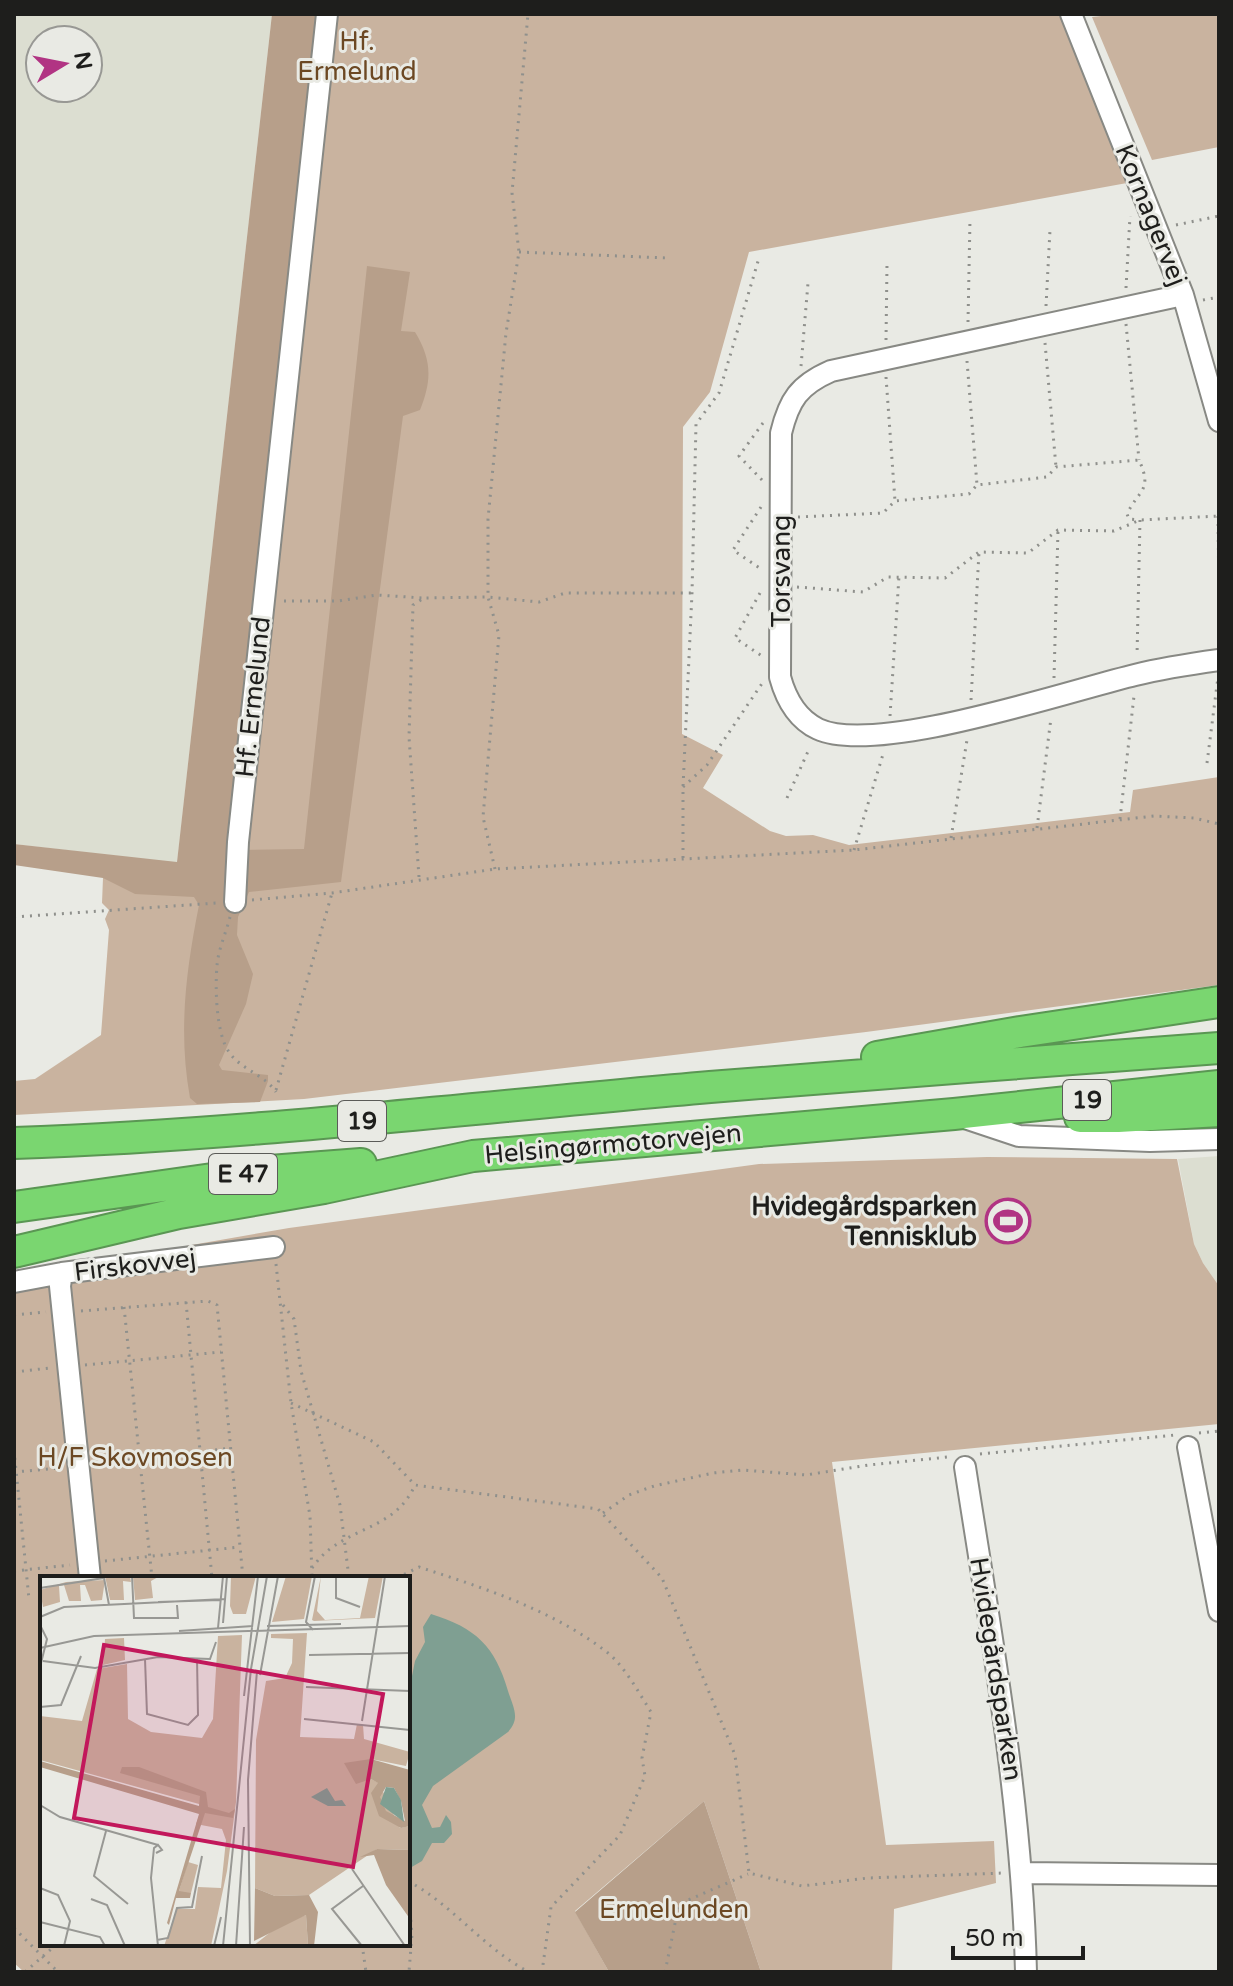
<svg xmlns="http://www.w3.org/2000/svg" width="1233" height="1986" font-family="'Varela Round',sans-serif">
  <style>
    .built { fill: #dcded1; fill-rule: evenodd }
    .green { fill: #c9b39f; fill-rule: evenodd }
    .forest { fill: #b79f8a }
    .water { fill: #7f9f92 }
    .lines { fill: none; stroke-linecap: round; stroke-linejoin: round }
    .minor-casing { stroke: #888984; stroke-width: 24 }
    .highway-casing { stroke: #5a9653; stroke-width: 34 }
    .path { stroke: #8f908c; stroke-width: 3; stroke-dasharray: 2 6; stroke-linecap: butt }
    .minor { stroke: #fff; stroke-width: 20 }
    .highway { stroke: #7ad670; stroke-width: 30 }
    .labels { text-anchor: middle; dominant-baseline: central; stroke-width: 6; stroke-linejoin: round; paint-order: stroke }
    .shield { fill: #e9eae4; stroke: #5b5b58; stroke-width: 2 }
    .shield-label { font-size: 24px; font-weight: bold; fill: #1e1e1c }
    .park-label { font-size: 26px; fill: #6c4823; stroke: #e9eae4 }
    .street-label { font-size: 26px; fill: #1e1e1c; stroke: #e9eae4 }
    .poi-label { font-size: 26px; font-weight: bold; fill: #1e1e1c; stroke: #e9eae4; text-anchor: end }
    .inset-road { fill: none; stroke: #989894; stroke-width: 2 }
    .view { fill: #c2185b; fill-opacity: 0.15; stroke: #c2185b; stroke-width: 4 }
    .inset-edge { fill: none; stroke: #1e1e1c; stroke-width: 4 }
  </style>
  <rect width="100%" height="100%" fill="#e9eae4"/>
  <path class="built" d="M14,14H272L177,863L14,844ZM40,40H88V88H40Z
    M1219,1156V1286L1203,1263L1194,1244L1178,1159Z"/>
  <path class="green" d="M327,14H1062L1066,32L1127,183L749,252L710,392L683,427L682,734L723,755L703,788L770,831L786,836L813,835L849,845L1130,812L1133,790L1219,777V985L866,1032L304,1099L14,1115V1081L35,1079L101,1035L109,930L105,919L109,910L102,903L103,878L228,877Z
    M1119,14H1219V147L1152,160L1092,17Z
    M987,1157L1177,1159L1194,1244L1203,1263L1219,1286V1424L832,1462L886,1845L994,1841L996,1883L894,1909L892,1972H761L704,1801L575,1911L609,1972H24L14,1963V1276L289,1228L759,1164ZM42,1578H408V1944H42Z"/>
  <path class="forest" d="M272,14H322L263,512L229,872L238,850L304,849L367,266L410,272L401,331L415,332C432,360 432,380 420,410L403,416L341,882L249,892L238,917L237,935L253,974L246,1004L219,1065L222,1070L268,1075V1081L260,1102L197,1104L190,1098C178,1031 186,971 199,905L194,897L135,894L103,878L14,865V844L177,862Z
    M704,1801L761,1972H609L575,1912Z"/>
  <path class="water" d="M431,1614C476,1628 495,1646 508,1691C513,1707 521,1718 508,1732L433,1786L422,1805L432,1828L440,1827L446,1815L451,1822L452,1834L444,1843H432L422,1861L410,1868L408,1696L415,1661L425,1642L423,1627Z"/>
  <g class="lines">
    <g class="minor-casing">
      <path id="minor" d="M1071,14L1183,295L1219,421
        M1183,295L831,371C799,385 789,400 781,433L780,677C786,699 797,719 818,729C876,756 1068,691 1135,675C1163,668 1190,664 1219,660
        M235,902L238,842L327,14
        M962,1117L1019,1136L1150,1141L1219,1139
        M14,1282L62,1273
        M1188,1447L1219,1611
        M965,1467C991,1635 1022,1802 1026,1972
        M90,1578L60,1286L62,1273L274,1247
        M1022,1873L1219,1875"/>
    </g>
    <g class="highway-casing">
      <path id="highway" d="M877,1057L1020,1032L1219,1002
        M1080,1117H1118L1219,1111
        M14,1143C247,1135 478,1107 710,1087C880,1073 1049,1061 1219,1048
        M14,1207L270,1171L361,1164
        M14,1252L179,1213L324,1188L473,1156L954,1114L1219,1086"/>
    </g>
    <path class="path" d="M1176,225L1219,216
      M519,252L668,258
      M1126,288L1130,216
      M1203,300L1219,297
      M1046,306L1050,230
      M968,322L970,219
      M1126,324L1139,460
      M886,340L887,264
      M1045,343L1056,467
      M967,361L977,485
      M801,366L808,283
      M886,377L895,501
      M763,423L739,456L763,481
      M761,507L733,550L761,569
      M1218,516L1219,600
      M798,517L883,513L895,501L969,494L977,485L1047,477L1056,467L1139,460C1153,491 1139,489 1127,514L1129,519L1140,520L1137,656
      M797,587L863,592L888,577L945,578L979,552L1028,553L1058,530L1114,531L1140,520L1219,516
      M760,593L735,638L762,656
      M284,601H338L377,595L423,598
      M1054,678L1058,530
      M971,700L979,552
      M890,716L899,576
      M1207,763L1218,677
      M683,787L707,765L763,682
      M787,798L810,747
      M1120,819L1134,696
      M1037,828L1051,718
      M951,838L967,740
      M854,850L884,751
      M683,858V787L692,593L696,424L719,393L759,258
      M495,869L483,817L499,635L488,597V519L506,333L519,252L512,193L528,14
      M419,877L409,737L413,605L424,598L488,597L539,602L565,593H692
      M252,900L332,893L495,869L854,850L1154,816L1194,818L1219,824
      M14,917L217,903
      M230,917C226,933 218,950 217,966C215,987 216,1034 229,1052C241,1070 264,1074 276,1092
      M276,1090L332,893
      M276,1264L291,1403L310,1516L312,1578
      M186,1302L212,1578
      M283,1305L294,1319L301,1371L340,1505L349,1578
      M124,1307L152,1578
      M81,1311L208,1301L217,1305L243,1578
      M14,1315L46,1312
      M85,1365L221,1352
      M14,1372L50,1368
      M291,1403L374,1442L415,1485L598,1509L662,1578L735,1755L749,1873L802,1886L868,1878L1003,1873
      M1199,1433L1219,1431
      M14,1450L29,1599
      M980,1454L1175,1435
      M96,1464L231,1448
      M14,1472L61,1468
      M603,1513L629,1495L654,1486L713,1473L742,1470L806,1475L869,1465L948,1457
      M105,1561L240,1547
      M312,1568C317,1561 323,1554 330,1549C362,1525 397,1525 415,1485
      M14,1571L70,1565
      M397,1578L419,1567C484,1588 553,1610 608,1653C625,1667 639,1693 651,1712L642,1758L645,1776L620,1835L551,1907L542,1972
      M408,1881C453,1905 483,1948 529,1972
      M408,1888L412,1934L409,1972
      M14,1928L58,1972
      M362,1944L366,1972
      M25,1972L57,1944
      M665,1972L679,1904L748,1874"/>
    <use href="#minor" class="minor"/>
    <use href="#highway" class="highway"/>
  </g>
  <defs>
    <g id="stadium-ring" transform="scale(2.3)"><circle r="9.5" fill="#e9eae4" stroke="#b13483" stroke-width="1.5"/><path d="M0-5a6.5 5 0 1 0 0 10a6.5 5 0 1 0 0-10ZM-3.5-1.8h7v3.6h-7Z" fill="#b13483"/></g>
  </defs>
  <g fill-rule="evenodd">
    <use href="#stadium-ring" x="1008" y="1221"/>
  </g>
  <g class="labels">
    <g class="shield">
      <rect x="1063" y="1080" width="48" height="40" rx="6"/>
      <rect x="338" y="1101" width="48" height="40" rx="6"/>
      <rect x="209" y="1154" width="68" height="40" rx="6"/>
    </g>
    <g class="shield-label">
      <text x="1087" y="1100">19</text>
      <text x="362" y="1121">19</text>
      <text x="243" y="1174">E 47</text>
    </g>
    <g class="park-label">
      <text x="357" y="41">Hf.<tspan x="357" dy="30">Ermelund</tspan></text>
      <text x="135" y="1457">H/F Skovmosen</text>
      <text x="674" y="1909">Ermelunden</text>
    </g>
    <g class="street-label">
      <text transform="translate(1151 215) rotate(68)">Kornagervej</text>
      <text transform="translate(781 571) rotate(-90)">Torsvang</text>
      <text transform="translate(253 697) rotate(-84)">Hf. Ermelund</text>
      <text transform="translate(613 1144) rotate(-5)">Helsingørmotorvejen</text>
      <text transform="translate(135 1265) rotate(-7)">Firskovvej</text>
      <text transform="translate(996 1669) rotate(81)">Hvidegårdsparken</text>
    </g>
    <g class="poi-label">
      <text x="977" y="1206">Hvidegårdsparken<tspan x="977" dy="30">Tennisklub</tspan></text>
    </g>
  </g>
  <g transform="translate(40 1576)">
    <rect width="370" height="370" fill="#e9eae4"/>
    <path d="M65,0H90L91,6L83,5L84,24H70ZM93,0H120L111,5L113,22L95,24ZM191,0H216L206,38H193L190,30ZM246,0H272L264,43L232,46ZM281,0L277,35L285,44L320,42L329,0H343L335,42L274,45L272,44ZM65,4L62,24L51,25L45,9H40L41,25H29L24,9L19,10L20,26L3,31L0,14L26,6ZM267,57L260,161L314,163L317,148L323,149L324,163L370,176L366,190L331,183V203L339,207L360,252L370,250V274L337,273L269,319L235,320L215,312L216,164L226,105L245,102L252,87L253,63L231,62V58ZM202,59L196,226L187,295L171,370H124L137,333H155L158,311L181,312L186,264L182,253L156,248L162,232L159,228L0,184V140L42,145L57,93L87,88L88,143L111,156L162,162L173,143L178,60ZM84,62L85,84L63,89L65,63ZM148,286L158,289L151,317L143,319L139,315ZM266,339L268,370H213L242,347Z" fill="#c9b39f"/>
    <path d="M331,183L370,194V250L361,252L339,240L331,217L338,207L331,203L316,208L304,187ZM346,211L354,212L361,225L365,245L346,235L340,221ZM0,185L159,230L160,220L80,197L82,191H99L166,216L168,231L189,237L195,233L193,242L165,237L139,315L151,317L150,322H136L129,349L127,347L159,238L0,191ZM337,273L370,274V343L346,309L334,279L320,281ZM215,312L235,320L269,319L278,336L274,370H268L266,339L214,365Z" fill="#b79f8a" fill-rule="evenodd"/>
    <path d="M346,211L354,212L361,224L364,246L340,228ZM287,212L295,225L302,224L306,230H288L271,221Z" fill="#7f9f92"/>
    <path class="inset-road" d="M92,0L94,42H138L137,29M296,0V22L320,31M0,12L64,2L69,29M118,26L180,24M0,41L24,31L185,23M183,47L187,0M0,49L7,63L0,91M227,50L301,48M178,52L183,0M273,54L266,46L275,0M139,55L213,50M0,72L54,60L370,50M269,79L370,77M105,83L107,138L148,149L158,139L157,82M3,85L55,92L118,81L170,83L176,66M220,99L238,0M266,111L370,115M204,120L218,0M0,131L21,129L41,80M264,143L370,154M322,145L345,0M0,229L20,241L118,269M66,255L54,300L88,328M116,277L122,274L118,269L114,272L111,302L118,370M312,293L365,370M0,312L18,319L30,345L24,370M51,323L67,329L85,370M0,346L60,361L65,370M117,364L128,362L137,332L152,331L162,280M174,370L181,341M183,370L211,93L227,0M196,370L204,251M210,370L208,204L217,95M322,370L292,333L323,310"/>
    <path class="view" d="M64,69L343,118L313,291L34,242Z"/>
    <rect width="370" height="370" class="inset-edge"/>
  </g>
  <rect width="1233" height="1986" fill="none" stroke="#1e1e1c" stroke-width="32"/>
  <g transform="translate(64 64) rotate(80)"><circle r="38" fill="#e9eae4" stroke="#989894" stroke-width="2"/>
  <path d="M0-6L14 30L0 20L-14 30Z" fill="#b13483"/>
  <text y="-12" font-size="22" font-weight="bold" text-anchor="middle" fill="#1e1e1c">N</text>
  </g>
  <path d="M953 1946v12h130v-12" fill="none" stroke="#1e1e1c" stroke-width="4"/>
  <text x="965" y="1946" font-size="24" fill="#1e1e1c" stroke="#e9eae4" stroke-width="6" paint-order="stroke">50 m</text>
</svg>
